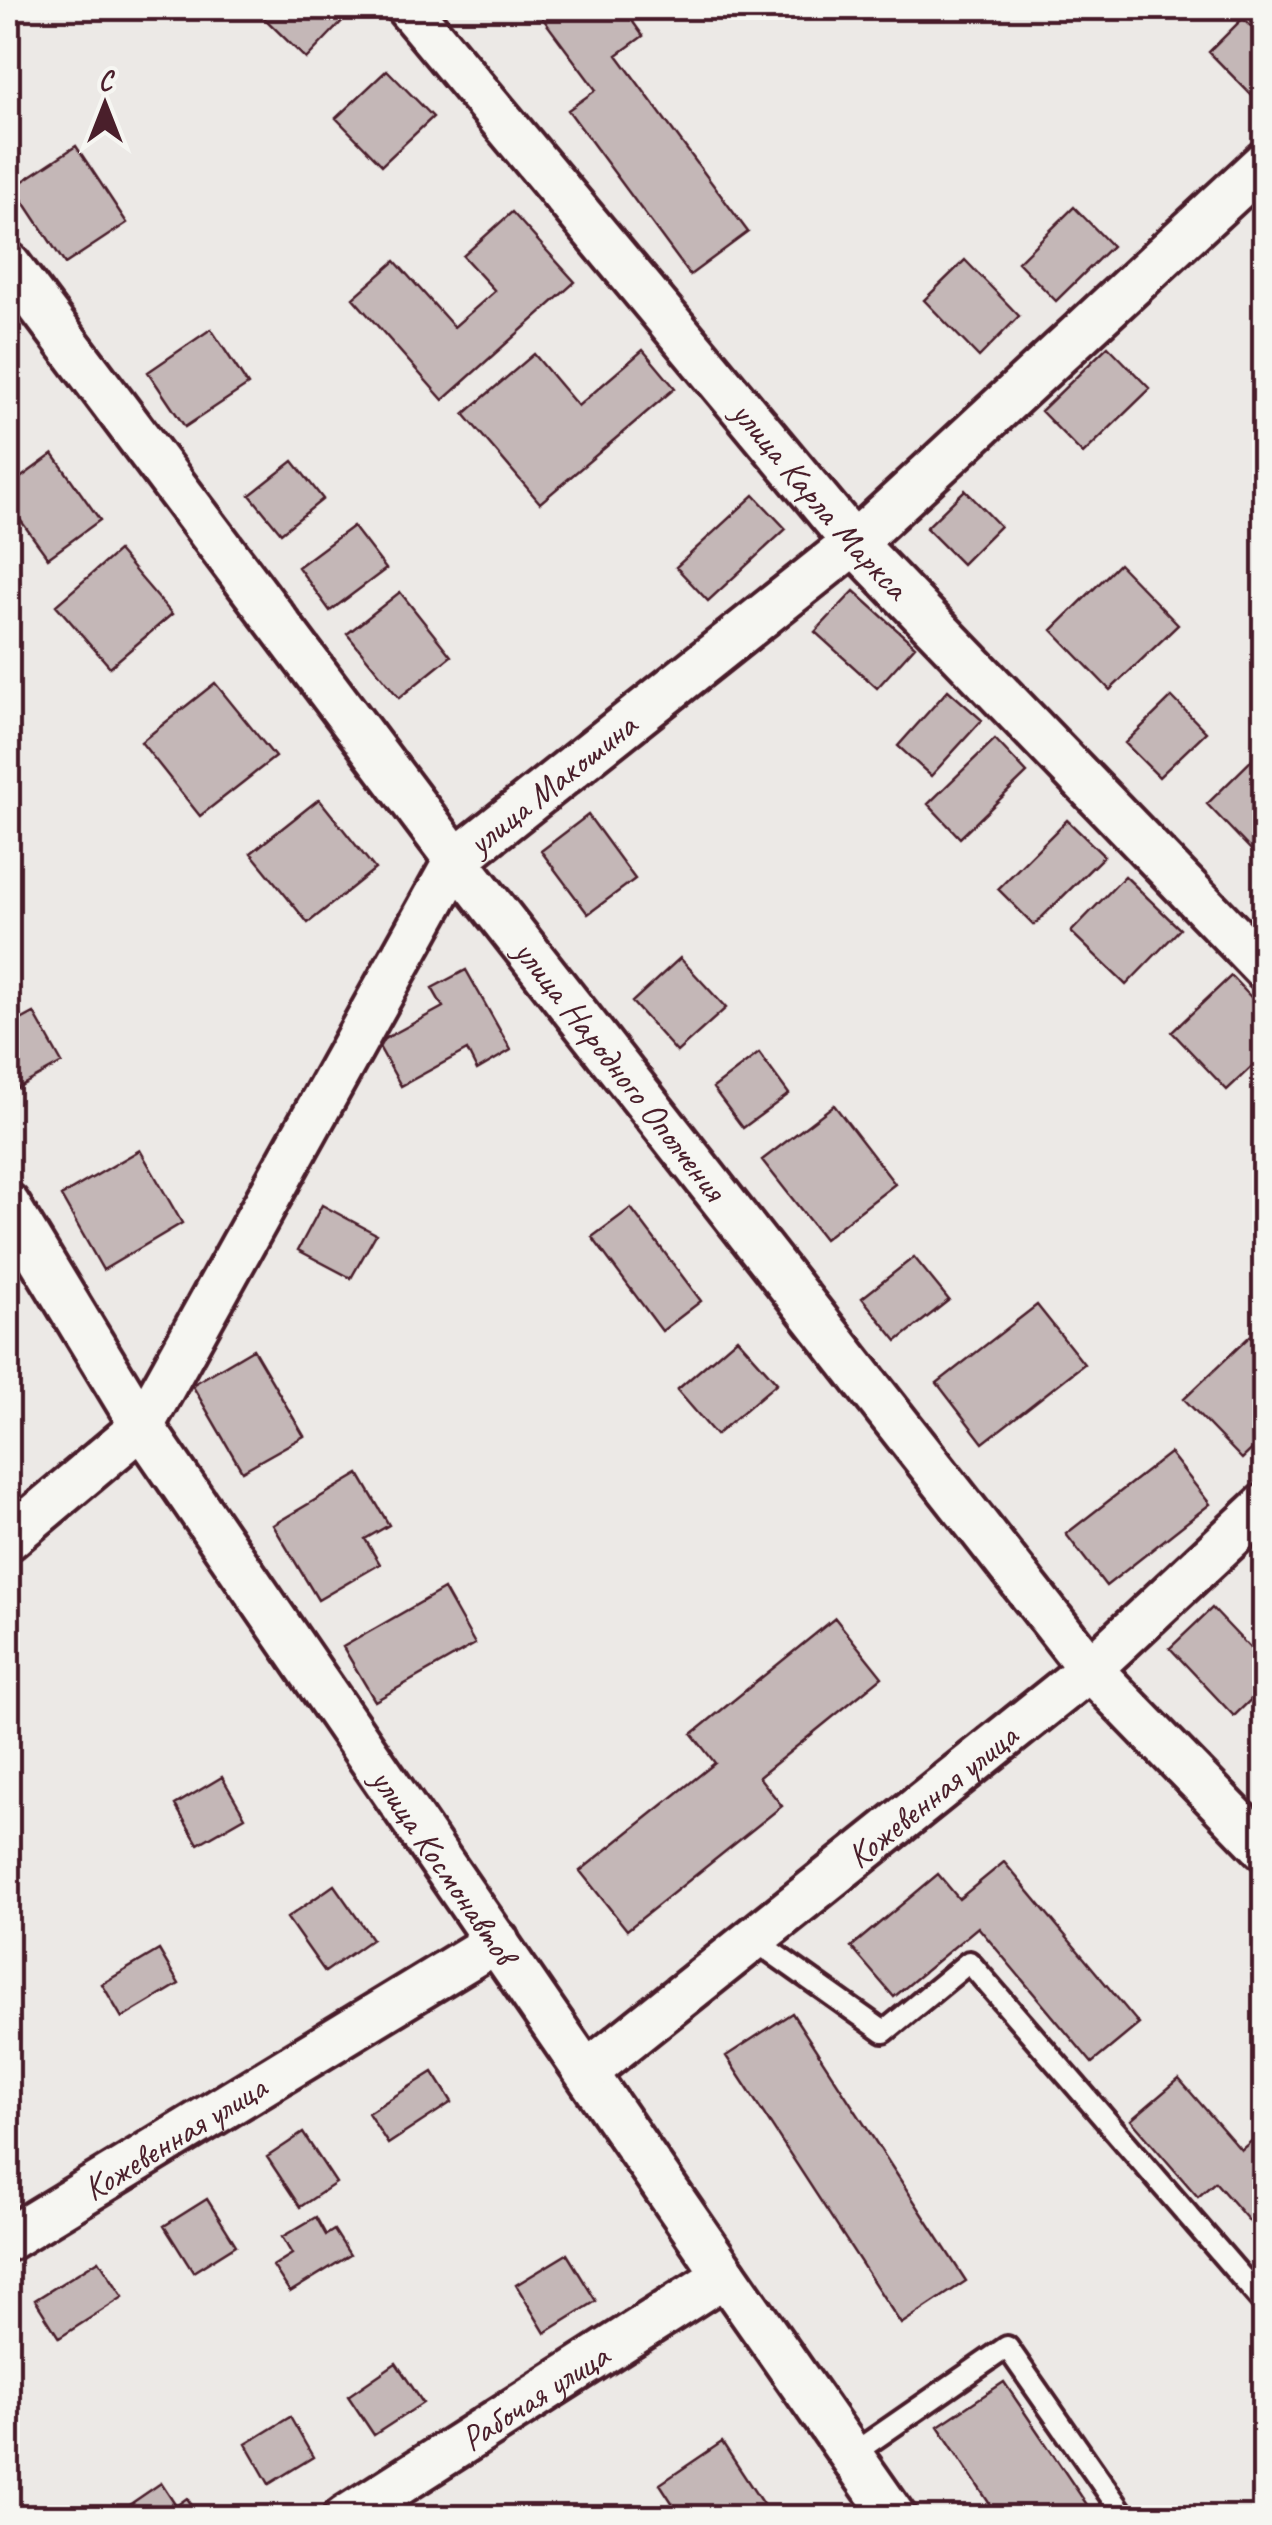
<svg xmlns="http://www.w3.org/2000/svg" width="1272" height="2525" font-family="Caveat,sans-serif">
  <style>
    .building { fill: #c4b7b7; stroke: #4a1f2b; stroke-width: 2.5 }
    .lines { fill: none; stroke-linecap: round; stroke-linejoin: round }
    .lane-casing { stroke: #4a1f2b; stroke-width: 28 }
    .street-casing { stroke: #4a1f2b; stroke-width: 50 }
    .lane { stroke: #f6f6f2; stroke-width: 20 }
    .street { stroke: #f6f6f2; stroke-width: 42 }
    .labels { text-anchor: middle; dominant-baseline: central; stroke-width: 8; stroke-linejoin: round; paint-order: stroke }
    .street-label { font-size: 35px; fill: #4a1f2b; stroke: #f6f6f2 }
  </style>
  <rect width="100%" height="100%" fill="#ece9e6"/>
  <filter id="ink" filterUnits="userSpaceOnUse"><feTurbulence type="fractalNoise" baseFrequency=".01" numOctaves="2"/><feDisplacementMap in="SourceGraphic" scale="20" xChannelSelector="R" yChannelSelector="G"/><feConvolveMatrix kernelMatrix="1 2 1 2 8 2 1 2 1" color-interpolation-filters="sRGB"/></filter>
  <g filter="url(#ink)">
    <path class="building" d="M266,8H337L346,17L306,59L260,14Z
      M535,8H623L643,36L617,55L748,232L690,275L568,110L596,90Z
      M1243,18L1264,40L1263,107L1209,52Z
      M387,70L433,117L382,165L336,118Z
      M76,146L127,223L65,264L14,187Z
      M1074,207L1112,246L1056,301L1018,262Z
      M512,212L575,282L443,400L353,298L395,261L454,327L495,291L463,256Z
      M965,260L1019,316L979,357L924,300Z
      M211,329L248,385L185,427L148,372Z
      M1108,346L1150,389L1083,454L1041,411Z
      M643,350L675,388L540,503L464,414L534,354L578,406Z
      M53,454L100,520L48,558L8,503V487Z
      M293,461L323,499L281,533L250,495Z
      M965,490L1000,526L962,564L926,528Z
      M754,495L786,529L708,601L676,567Z
      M353,526L386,569L330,611L298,567Z
      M118,551L172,614L110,667L56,605Z
      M1119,564L1178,625L1110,690L1052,630Z
      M854,591L915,646L877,688L815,632Z
      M400,592L451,656L399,698L347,634Z
      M215,683L275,757L200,816L141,742Z
      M948,690L982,720L931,776L898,746Z
      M1172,697L1206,732L1159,777L1125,743Z
      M995,739L1027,773L960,838L928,804Z
      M1264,748V843L1254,853L1207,804Z
      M319,799L375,869L308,923L251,853Z
      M588,815L635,879L588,914L541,851Z
      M1067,820L1104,856L1034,925L998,889Z
      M1125,876L1180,929L1126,985L1071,932Z
      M680,958L726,1008L677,1052L632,1002Z
      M466,970L511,1050L477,1070L467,1050L401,1086L377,1043L443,1007L432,988Z
      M1231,976L1264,1011V1055L1227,1090L1172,1032Z
      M34,1013L62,1063L8,1093V1027Z
      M759,1053L789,1094L743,1128L713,1088Z
      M834,1105L895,1184L824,1239L762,1160Z
      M140,1150L182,1223L103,1270L61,1196Z
      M322,1205L376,1234L351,1278L298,1250Z
      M631,1208L701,1301L662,1331L592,1237Z
      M914,1257L949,1300L897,1341L862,1298Z
      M1037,1305L1084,1364L983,1443L937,1383Z
      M1250,1336L1264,1352V1438L1242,1459L1184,1399Z
      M737,1338L777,1383L716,1435L677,1390Z
      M253,1349L304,1436L242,1471L192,1385Z
      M1170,1453L1210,1504L1106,1586L1066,1534Z
      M359,1474L389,1525L365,1539L380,1564L318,1600L273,1525Z
      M444,1589L475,1644L375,1701L343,1647Z
      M1212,1608L1264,1663V1687L1234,1716L1170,1648Z
      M835,1618L882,1677L759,1777L782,1806L627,1930L580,1871L715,1763L692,1734Z
      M222,1777L245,1817L198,1844L175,1805Z
      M1004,1862L1139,2024L1092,2063L978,1927L894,1997L851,1947L938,1874L959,1899Z
      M334,1885L372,1939L325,1972L287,1918Z
      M159,1950L179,1984L122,2018L102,1984Z
      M792,2013L966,2281L901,2324L726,2056Z
      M433,2072L452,2102L388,2144L368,2113Z
      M1179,2079L1241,2150L1262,2132L1264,2135V2238L1215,2182L1198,2197L1131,2120Z
      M303,2133L336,2183L300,2207L267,2157Z
      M207,2199L236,2245L193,2272L164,2226Z
      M316,2217L326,2235L334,2230L350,2255L290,2292L273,2266L292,2254L282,2237Z
      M567,2254L596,2301L545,2333L516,2285Z
      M99,2260L123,2297L59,2338L35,2300Z
      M396,2363L423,2403L374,2435L348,2396Z
      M1004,2382L1096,2518H999L938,2426Z
      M290,2417L313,2457L269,2484L246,2444Z
      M722,2442L772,2518H682L660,2484Z
      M161,2483L176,2506L187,2498L200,2518H110Z"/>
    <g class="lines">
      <g class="lane-casing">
        <path id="lane" d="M753,1939L884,2032L969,1962L1264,2303
          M851,2455L1007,2347L1126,2518"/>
      </g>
      <g class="street-casing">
        <g id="street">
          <path id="s1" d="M408,8L854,543L1264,968"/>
          <path id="s2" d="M8,264L456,860L1090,1669L1264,1848"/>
          <path id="s3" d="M8,1205L142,1426L725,2275L895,2518"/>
          <path id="s4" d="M8,1539L142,1426L456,860L854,543L1264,163"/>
          <path id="s5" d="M587,2072L1090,1669L1264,1506"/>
          <path id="s6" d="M8,2239L497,1941"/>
          <path id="s7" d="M345,2518L725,2275"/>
        </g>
      </g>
      <use href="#lane" class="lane"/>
      <use href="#street" class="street"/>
    </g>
  </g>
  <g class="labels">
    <g class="street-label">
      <text stroke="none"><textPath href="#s1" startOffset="642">улица Карла Маркса</textPath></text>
      <text stroke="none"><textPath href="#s4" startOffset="945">улица Макошина</textPath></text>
      <text stroke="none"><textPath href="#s2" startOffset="1012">улица Народного Ополчения</textPath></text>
      <text stroke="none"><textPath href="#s5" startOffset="442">Кожевенная улица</textPath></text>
      <text stroke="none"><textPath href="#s3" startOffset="792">улица Космонавтов</textPath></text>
      <text stroke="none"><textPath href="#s6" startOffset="195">Кожевенная улица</textPath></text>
      <text stroke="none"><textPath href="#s7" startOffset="225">Рабочая улица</textPath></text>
    </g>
  </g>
  <rect width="1272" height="2525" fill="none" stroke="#f6f6f2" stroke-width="40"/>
  <rect x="20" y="20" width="1232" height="2485" fill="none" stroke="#4a1f2b" stroke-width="4" filter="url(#ink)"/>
  <g transform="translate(105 105)" stroke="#f6f6f2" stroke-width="8" paint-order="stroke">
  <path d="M0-8L18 38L0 25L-18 38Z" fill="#4a1f2b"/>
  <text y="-15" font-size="28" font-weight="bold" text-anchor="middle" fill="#4a1f2b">С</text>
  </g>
</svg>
